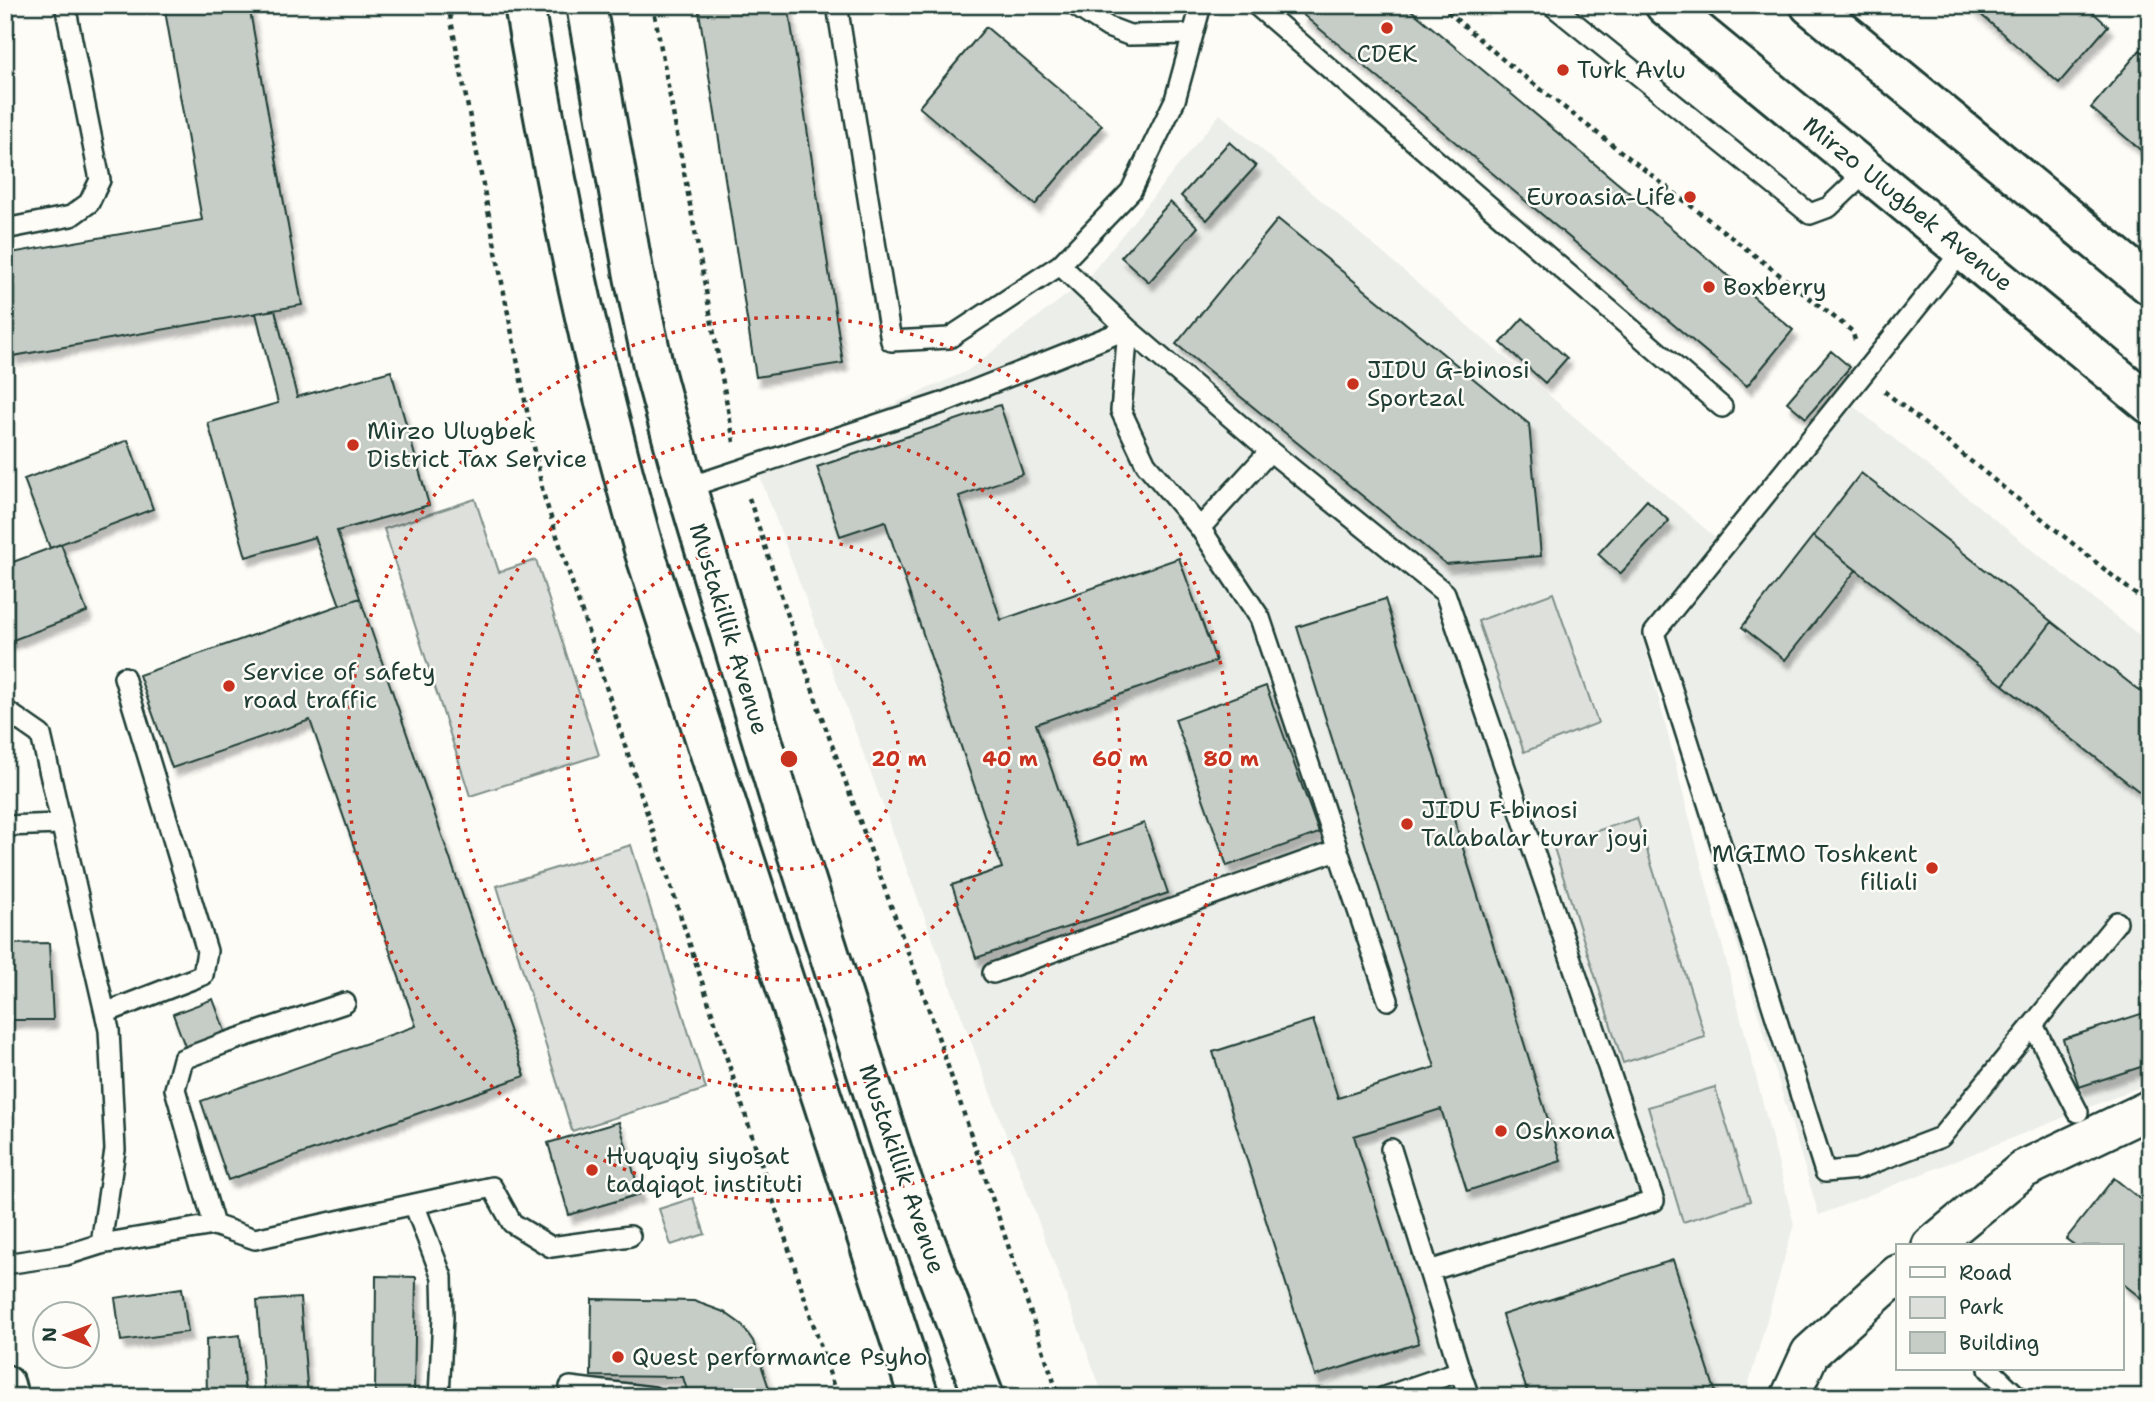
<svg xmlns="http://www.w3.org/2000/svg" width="2155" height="1402" font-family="'Shantell Sans',sans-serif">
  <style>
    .built { fill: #eceee9 }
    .green { fill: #dde0db; stroke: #7e8e88; stroke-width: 2 }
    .building { fill: #c6cdc7; stroke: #1f3d34; stroke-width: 2; filter: url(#shadow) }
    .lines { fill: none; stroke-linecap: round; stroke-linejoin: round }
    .lane-casing { stroke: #1f3d34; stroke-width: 24 }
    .street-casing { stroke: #1f3d34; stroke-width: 42 }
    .secondary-casing { stroke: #1f3d34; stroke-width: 44 }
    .primary-casing { stroke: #1f3d34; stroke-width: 44 }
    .path { stroke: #1f3d34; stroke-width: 4.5; stroke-dasharray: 5 5; stroke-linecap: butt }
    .lane { stroke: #fdfcf7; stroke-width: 19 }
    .street { stroke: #fdfcf7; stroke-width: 37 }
    .secondary { stroke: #fdfcf7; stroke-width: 38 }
    .primary { stroke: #fdfcf7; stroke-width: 38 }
    .ring { fill: none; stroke: #c8321e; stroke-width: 3.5; stroke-dasharray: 3.5 7 }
    .poi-dot { fill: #c8321e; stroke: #fdfcf7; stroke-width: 2.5 }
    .labels { text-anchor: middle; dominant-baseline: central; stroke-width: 5; stroke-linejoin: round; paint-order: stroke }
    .poi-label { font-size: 24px; fill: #1f3d34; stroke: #fdfcf7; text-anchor: start }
    .street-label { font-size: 24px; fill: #1f3d34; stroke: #fdfcf7 }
    .centre { fill: #c8321e; stroke: #fdfcf7; stroke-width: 3.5 }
    .ring-label { font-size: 21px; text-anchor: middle; font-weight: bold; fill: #c8321e; stroke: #fdfcf7; stroke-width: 5; stroke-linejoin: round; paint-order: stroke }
  </style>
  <defs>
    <filter id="shadow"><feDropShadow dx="4.5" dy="8" stdDeviation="2" flood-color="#0004"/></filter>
  </defs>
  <rect width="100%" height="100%" fill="#fdfcf7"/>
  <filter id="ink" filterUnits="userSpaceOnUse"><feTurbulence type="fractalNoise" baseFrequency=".0143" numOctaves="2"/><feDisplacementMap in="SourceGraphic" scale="14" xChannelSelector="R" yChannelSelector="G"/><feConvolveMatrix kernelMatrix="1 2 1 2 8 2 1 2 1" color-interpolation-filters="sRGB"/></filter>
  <g filter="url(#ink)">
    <path class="built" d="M1220,114L1716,538L1641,630L1794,1224L1745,1397H1104L756,466L967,371L1085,281Z
      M1852,405L2150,644V1083L1819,1215L1649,653Z"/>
    <path class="green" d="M475,499L499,572L536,560L599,755L470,796L384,529Z
      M1553,593L1598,723L1524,752L1478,621Z
      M1637,818L1705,1037L1623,1063L1553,845Z
      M631,845L706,1089L572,1131L497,886Z
      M1715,1087L1750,1201L1683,1222L1648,1107Z
      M693,1198L705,1234L671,1245L659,1209Z"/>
    <path class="building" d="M164,5H249L302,305L13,356L5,309V254L202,220Z
      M698,5H788L843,363L756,377Z
      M1310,5H1405L1793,330L1747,386L1302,14Z
      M1970,5H2085L2108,26L2059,83Z
      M986,27L1102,125L1035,205L919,107Z
      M2140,50L2150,58V158L2091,108Z
      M1229,142L1256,166L1207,220L1181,196Z
      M1170,202L1198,227L1149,282L1121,257Z
      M1278,219L1529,424L1541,556L1446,564L1176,344Z
      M275,310L297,397L391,371L429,505L337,531L360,598L340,605L315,537L246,557L208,423L278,403L256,313Z
      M1523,318L1567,358L1545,383L1501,343Z
      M1831,351L1850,367L1806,418L1787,402Z
      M1000,405L1023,474L959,496L1001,620L1179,558L1216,661L1036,724L1078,846L1144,823L1168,893L976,958L952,885L1002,868L885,521L840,536L817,467Z
      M128,440L153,509L50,548L24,479Z
      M1861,473L2052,622L2003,685L1813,536Z
      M1647,500L1669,521L1620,574L1598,554Z
      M1813,536L1856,570L1785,660L1742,627Z
      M61,544L87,612L5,643V565Z
      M360,598L525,1076L228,1180L201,1101L416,1026L310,720L172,768L139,675Z
      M1385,599L1561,1161L1467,1191L1441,1109L1354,1136L1419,1343L1315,1376L1213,1052L1313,1020L1338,1098L1435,1067L1297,627Z
      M2052,622L2150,699V800L2003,685Z
      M1266,686L1319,833L1227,866L1175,719Z
      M49,943L53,1020H5V944Z
      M213,999L226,1034L186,1049L173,1014Z
      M2150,1011V1064L2079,1087L2063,1039Z
      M619,1122L640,1194L569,1215L548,1143Z
      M2114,1178L2150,1207V1305L2122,1283V1246H2076L2066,1239Z
      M1673,1260L1717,1397H1529L1502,1315Z
      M376,1276L416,1277L414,1397H375Z
      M182,1288L188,1332L121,1341L115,1298Z
      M300,1298L308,1397H265L257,1301Z
      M592,1299L694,1301L724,1312L741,1324L753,1341L772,1397H689L683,1377L591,1376Z
      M240,1335L245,1397H207L206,1339Z"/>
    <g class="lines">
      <g class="lane-casing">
        <path id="lane" d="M837,5L891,341L949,338L1060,265L1131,191L1175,100L1201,5
          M1074,5L1108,27L1129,35L1193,34
          M1256,5L1722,407
          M1552,5L1810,214L1829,207L1867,171
          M5,229L71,216L89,203L100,180L65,5
          M1963,250L1654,633L1825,1172L1857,1169L1941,1137L2117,922
          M1060,265L1128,329L1270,451L1445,593L1654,1201L1429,1271L1460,1371L1384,1397
          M686,488L942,403L1128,329L1121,411L1146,464L1200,528L1270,451
          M1200,528L1260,618L1388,1000
          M5,710L41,735L109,1030L115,1150L101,1244
          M5,826L60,824
          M993,973L1337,850
          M105,1013L203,975L207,951L124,677
          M2033,1025L2078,1112
          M1391,1149L1429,1271
          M414,1204L442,1277L443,1317L439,1397
          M214,1225L175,1089L183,1059L225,1043L345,1003
          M5,1264L66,1255L101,1244L214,1225L255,1239L492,1187L512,1223L551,1247L630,1236
          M1989,1369L2018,1397
          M1460,1371L1469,1397
          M570,1387L653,1397"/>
      </g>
      <g class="street-casing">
        <path id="street" d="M1931,1246L2024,1169L2150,1109
          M1790,1397L1810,1353L1898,1274"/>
      </g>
      <g class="secondary-casing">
        <path id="secondary" d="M5,1385L8,1397"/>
      </g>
      <g class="primary-casing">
        <path id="primary" d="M524,5C556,191 593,372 645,553L919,1397
          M586,5L634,276L654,370L680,466L778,793L898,1170L984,1397
          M1665,5L2150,404
          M1810,5L2150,285"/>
      </g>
      <path class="path" d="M448,5L543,493L837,1397
        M653,5L734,442
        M1440,5L1507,63L1852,331L1855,340
        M1884,391L2150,606
        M749,498L821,715L927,1004L1059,1397"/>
      <use href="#lane" class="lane"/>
      <use href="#street" class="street"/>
      <use href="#secondary" class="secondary"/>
      <use href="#primary" class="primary"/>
    </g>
  </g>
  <g class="ring">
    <circle cx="789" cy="759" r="110"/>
    <circle cx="789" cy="759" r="221"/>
    <circle cx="789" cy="759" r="331"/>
    <circle cx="789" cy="759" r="442"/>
  </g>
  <g class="poi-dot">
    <circle cx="1387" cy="28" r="7"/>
    <circle cx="1563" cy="70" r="7"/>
    <circle cx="1690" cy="197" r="7"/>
    <circle cx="1709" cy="287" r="7"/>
    <circle cx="1353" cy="384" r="7"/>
    <circle cx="353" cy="445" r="7"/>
    <circle cx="229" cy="686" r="7"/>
    <circle cx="1407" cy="824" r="7"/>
    <circle cx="1932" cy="868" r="7"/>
    <circle cx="1501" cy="1131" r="7"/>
    <circle cx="592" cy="1170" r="7"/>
    <circle cx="618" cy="1357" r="7"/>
  </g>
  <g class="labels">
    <g class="poi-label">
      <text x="1387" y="54" text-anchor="middle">CDEK</text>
      <text x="1577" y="70">Turk Avlu</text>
      <text x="1676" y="197" text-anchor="end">Euroasia-Life</text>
      <text x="1723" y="287">Boxberry</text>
      <text x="1367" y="370">JIDU G-binosi<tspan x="1367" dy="28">Sportzal</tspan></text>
      <text x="367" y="431">Mirzo Ulugbek<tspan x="367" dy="28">District Tax Service</tspan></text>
      <text x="243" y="672">Service of safety<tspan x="243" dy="28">road traffic</tspan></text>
      <text x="1421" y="810">JIDU F-binosi<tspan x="1421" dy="28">Talabalar turar joyi</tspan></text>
      <text x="1918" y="854" text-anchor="end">MGIMO Toshkent<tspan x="1918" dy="28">filiali</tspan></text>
      <text x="1515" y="1131">Oshxona</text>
      <text x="606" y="1156">Huquqiy siyosat<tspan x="606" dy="28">tadqiqot instituti</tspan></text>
      <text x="632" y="1357">Quest performance Psyho</text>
    </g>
    <g class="street-label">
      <text transform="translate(1908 204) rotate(39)">Mirzo Ulugbek Avenue</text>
      <text transform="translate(729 629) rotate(73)">Mustakillik Avenue</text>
      <text transform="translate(902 1169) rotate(71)">Mustakillik Avenue</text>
    </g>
  </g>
  <circle cx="789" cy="759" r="10" class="centre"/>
  <g class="ring-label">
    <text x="899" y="766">20 m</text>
    <text x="1010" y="766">40 m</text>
    <text x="1120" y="766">60 m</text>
    <text x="1231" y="766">80 m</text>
  </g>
  <rect width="2155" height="1402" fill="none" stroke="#fdfcf7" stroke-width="28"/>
  <rect x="14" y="14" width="2127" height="1374" fill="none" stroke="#1f3d34" stroke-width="2.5" filter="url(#ink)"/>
  <rect x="1896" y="1244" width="228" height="126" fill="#fdfcf7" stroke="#a4b0a9" stroke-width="2"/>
  <rect x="1910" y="1267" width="35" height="10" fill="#fdfcf7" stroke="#a4b0a9" stroke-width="2"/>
  <text x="1959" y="1280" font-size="21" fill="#1f3d34">Road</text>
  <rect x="1910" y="1297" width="35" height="21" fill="#dde0db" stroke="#a4b0a9" stroke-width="2"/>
  <text x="1959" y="1314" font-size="21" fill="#1f3d34">Park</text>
  <rect x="1910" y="1332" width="35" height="21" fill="#c6cdc7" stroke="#a4b0a9" stroke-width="2"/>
  <text x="1959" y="1350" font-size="21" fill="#1f3d34">Building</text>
  <g transform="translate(66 1335) rotate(271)"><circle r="33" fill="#fdfcf7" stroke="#a4b0a9" stroke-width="2"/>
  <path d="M0-5L12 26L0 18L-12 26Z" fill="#c8321e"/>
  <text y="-10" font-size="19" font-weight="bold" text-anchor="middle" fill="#1f3d34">N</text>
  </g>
</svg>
